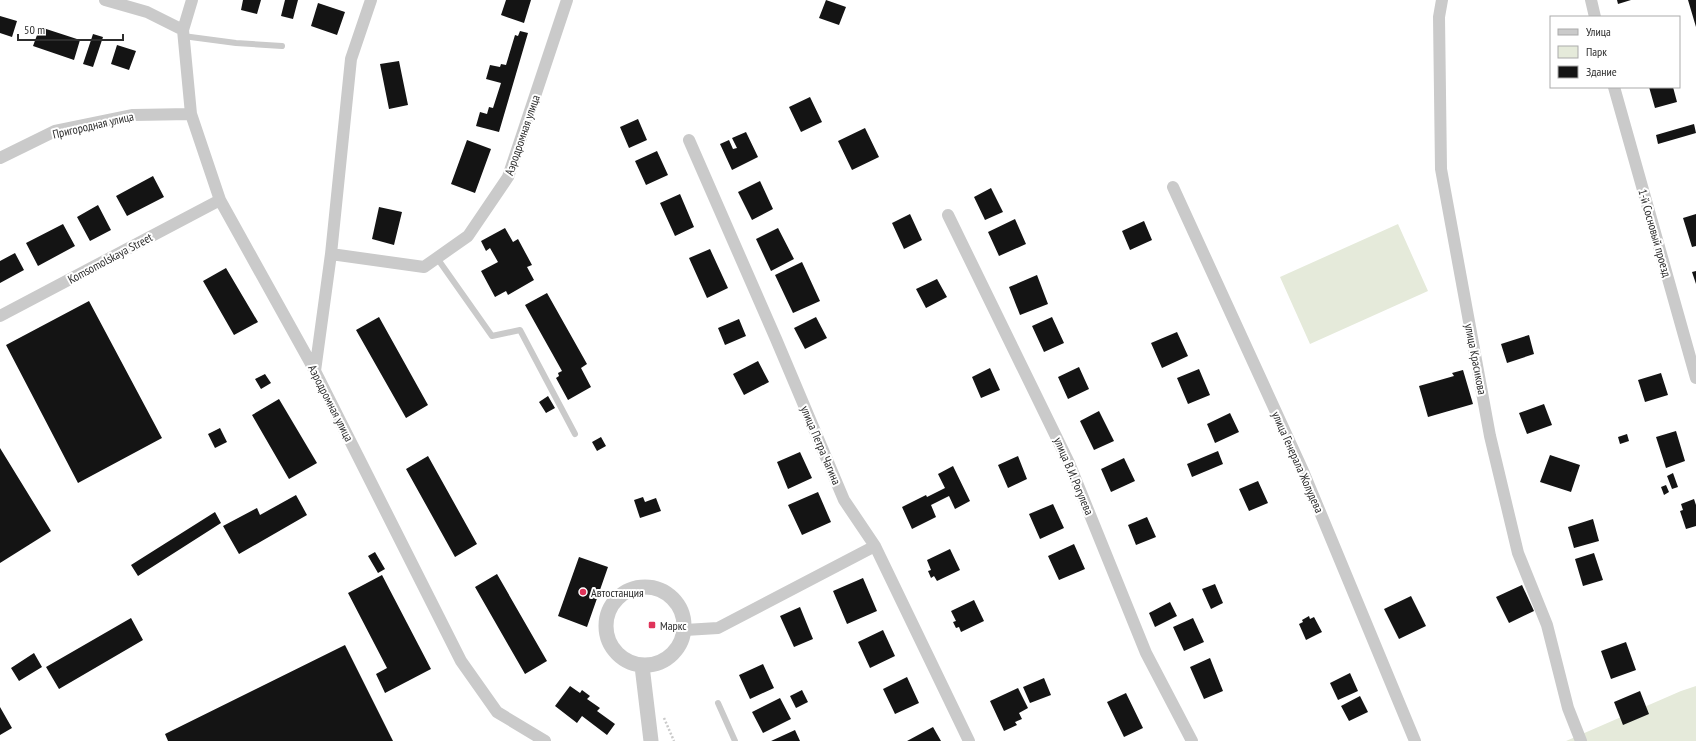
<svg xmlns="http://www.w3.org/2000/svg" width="1696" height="741" font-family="'PT Sans Narrow',sans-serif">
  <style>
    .green { fill: #e5eada }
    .building { fill: #141414 }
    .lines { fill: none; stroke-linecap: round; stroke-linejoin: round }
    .path { stroke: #cacaca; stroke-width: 2.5; stroke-dasharray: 2 2; stroke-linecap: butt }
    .service { stroke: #cacaca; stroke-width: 6 }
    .minor { stroke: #cacaca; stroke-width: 12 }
    .tertiary { stroke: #cacaca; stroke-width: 15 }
    .poi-dot { fill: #df345a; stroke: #fff; stroke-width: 1.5 }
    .labels { text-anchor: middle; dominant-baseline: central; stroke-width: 4; stroke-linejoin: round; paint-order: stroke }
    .street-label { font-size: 12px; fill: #2d2d2d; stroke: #fff }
    .poi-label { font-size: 12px; fill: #2d2d2d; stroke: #fff; text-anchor: start }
  </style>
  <rect width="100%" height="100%" fill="#fff"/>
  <path class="green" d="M1398,224L1428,291L1310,344L1280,277Z
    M1696,686V741H1566L1681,691Z"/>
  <path class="building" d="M243,0H261L257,14L241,10Z
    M285,0H298L293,19L281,16Z
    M506,0H531L524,23L501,15Z
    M826,0L846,7L839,25L819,18Z
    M1617,0H1631L1618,4Z
    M1688,0H1696V27Z
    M318,3L345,12L337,35L311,26Z
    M0,16L17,21L12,37L0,33Z
    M40,27L80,40L74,60L33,46Z
    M520,31L528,33L499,132L476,126L480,112L487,114L489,107L493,108L501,83L486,79L490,65L500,67L501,64L506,65L515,35L518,36Z
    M93,34L103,37L93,67L83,64Z
    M117,45L136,51L129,70L111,64Z
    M399,61L408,105L389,109L380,64Z
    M1649,87H1673L1677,102L1655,108Z
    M810,97L822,122L801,132L789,107Z
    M638,119L647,140L629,148L620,127Z
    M1694,124L1696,133L1658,144L1656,135Z
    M865,128L879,157L852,170L838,141Z
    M746,132L758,157L732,170L720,144L729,140L733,149L737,148L732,138Z
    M467,140L491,149L475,193L451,184Z
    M657,151L668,175L646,185L635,161Z
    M153,176L164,197L127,216L116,196Z
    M760,181L773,209L752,220L738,192Z
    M991,188L1003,212L985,220L974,197Z
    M680,194L694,227L675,236L660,203Z
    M98,205L111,230L90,241L77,217Z
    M379,207L402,212L394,245L372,239Z
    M910,214L922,240L904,249L892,223Z
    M1696,214V246L1692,247L1683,218Z
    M1015,219L1026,244L999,256L988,232Z
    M1144,221L1152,240L1130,250L1122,231Z
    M63,224L75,246L38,266L26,243Z
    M505,228L513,242L518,239L532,265L527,267L534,280L508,295L506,291L495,297L481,271L498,262L490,248L486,251L481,241Z
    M778,228L794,259L771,271L756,239Z
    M710,249L728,288L707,298L689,258Z
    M15,253L24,270L0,283V261Z
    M802,262L820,301L793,313L775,275Z
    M226,268L258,322L234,335L203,281Z
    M1696,271V284L1692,272Z
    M1037,275L1048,304L1020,315L1009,287Z
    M937,279L947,297L926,308L916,289Z
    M547,293L587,364L581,368L591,387L568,400L556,378L559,376L558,373L562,371L525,305Z
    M89,301L162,438L78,483L6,345Z
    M379,317L428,405L406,418L356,330Z
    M816,317L827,338L805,349L794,328Z
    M1052,317L1064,343L1044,352L1032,326Z
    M739,319L746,336L725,345L718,328Z
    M1177,332L1188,356L1162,368L1151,343Z
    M1529,335L1534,354L1507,363L1501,344Z
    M758,361L769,382L744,395L733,374Z
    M1079,367L1089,389L1068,399L1058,377Z
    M990,368L1000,390L981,398L972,377Z
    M1199,369L1210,395L1188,404L1177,378Z
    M1463,370L1473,404L1428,417L1419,386L1454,376L1452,373Z
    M1661,373L1668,395L1645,402L1638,380Z
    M265,374L271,383L261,389L255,379Z
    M548,396L555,408L546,413L539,402Z
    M279,399L317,463L289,479L252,415Z
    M1544,404L1552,425L1527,434L1519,413Z
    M1099,411L1114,441L1094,450L1080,421Z
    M1230,413L1239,432L1215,443L1207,424Z
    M220,428L227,442L215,448L208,434Z
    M1676,431L1685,461L1666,468L1656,437Z
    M1627,434L1629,441L1620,444L1618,437Z
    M601,437L606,446L597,451L592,442Z
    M0,448L51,531L0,563Z
    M1218,451L1223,464L1192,477L1187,464Z
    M800,452L812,478L788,489L777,462Z
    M1550,455L1580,465L1571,492L1540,482Z
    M428,456L477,544L455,557L406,469Z
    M1018,456L1027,479L1008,488L998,465Z
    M1124,458L1135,481L1111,492L1101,469Z
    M953,466L970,501L955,509L949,496L931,505L936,517L912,529L902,507L926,495L927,497L945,488L938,474Z
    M1673,473L1678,487L1672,489L1667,476Z
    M1258,481L1268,503L1249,511L1239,489Z
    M1666,485L1669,492L1664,495L1661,487Z
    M818,492L831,522L802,535L788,505Z
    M296,495L307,515L239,554L223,526L257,508L260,515Z
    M643,497L645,502L656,498L661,511L640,518L634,500Z
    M1694,499L1696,505V526L1686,529L1680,511L1683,510L1681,504Z
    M1053,504L1064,528L1040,539L1029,514Z
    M215,512L221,523L138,576L131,565Z
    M1147,517L1156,537L1136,545L1128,525Z
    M1593,519L1599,541L1574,548L1568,527Z
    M1074,544L1085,569L1059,580L1048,556Z
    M950,549L960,570L937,581L934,576L931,578L928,571L931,570L927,560Z
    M375,552L385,569L378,573L368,556Z
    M1594,553L1603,580L1583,586L1575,559Z
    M579,557L608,567L587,627L558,616Z
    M497,574L547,661L525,674L475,587Z
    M382,575L431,669L385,693L376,674L387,668L348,593Z
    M863,578L877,611L847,624L833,591Z
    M1215,584L1223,603L1211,609L1202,589Z
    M1522,585L1534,611L1509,623L1496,597Z
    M1411,596L1426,626L1399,639L1384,609Z
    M974,600L984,621L961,632L959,627L956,628L953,622L956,621L951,611Z
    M1170,602L1177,616L1155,627L1149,613Z
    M800,607L813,639L794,647L780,616Z
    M1309,616L1310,619L1314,617L1322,632L1306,640L1299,624L1303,622L1302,620Z
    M131,618L143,640L59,689L46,667Z
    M1193,618L1204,642L1184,651L1173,627Z
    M883,630L895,656L870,668L858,642Z
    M1626,642L1636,670L1611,679L1601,651Z
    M345,645L393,741H168L165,734Z
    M34,653L42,667L19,681L11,668Z
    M1210,658L1223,691L1204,699L1190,667Z
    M763,664L774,688L750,699L739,675Z
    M1350,673L1358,691L1338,700L1330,683Z
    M907,677L919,703L895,714L883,689Z
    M1044,678L1051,695L1030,703L1023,687Z
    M570,686L580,693L582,690L590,696L587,699L600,708L597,711L615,724L607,735L582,716L577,723L555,706Z
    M1018,688L1028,708L1019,713L1022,719L1015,722L1017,725L1004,731L990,701Z
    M802,690L808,702L796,708L790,696Z
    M1640,691L1649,714L1623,725L1614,702Z
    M1126,693L1143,728L1124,737L1107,702Z
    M1360,696L1368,712L1349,721L1341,706Z
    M780,698L791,719L763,733L752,712Z
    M0,707L12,728L0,735Z
    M933,727L941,741H907Z
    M795,730L800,741H771Z"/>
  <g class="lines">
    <path class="path" d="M664,718L674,741"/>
    <path class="service" d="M183,36L236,43L282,46
      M437,258L492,336L520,330L575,434
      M718,703L735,741"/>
    <path class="minor" d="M105,0L147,12L183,30
      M192,0L183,30L191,114L220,200L315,371L461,661L497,712L545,741
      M1442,0L1439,17L1441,169L1490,436L1518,553L1547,625L1568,708L1581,741
      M1591,0L1595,17
      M1614,87L1696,378
      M689,140L776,339L844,500L875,546L969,741
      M0,158L55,131L133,115L191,114
      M1173,187L1303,471L1415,741
      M948,215L1069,463L1146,653L1192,741
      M331,254L424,267L468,236L508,177L567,0
      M0,316L220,200
      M315,371L331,254L351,59L371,0
      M685,630L718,628L875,546"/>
    <path class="tertiary" d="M606 626a39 39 0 1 1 78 0a39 39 0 1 1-78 0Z
      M642,666L651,741"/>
  </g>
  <g class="poi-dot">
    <circle cx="583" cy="592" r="4"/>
    <rect x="648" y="621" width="8" height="8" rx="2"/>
  </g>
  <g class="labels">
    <g class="street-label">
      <text transform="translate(93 125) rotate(-13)">Пригородная улица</text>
      <text transform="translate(522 135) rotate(-71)">Аэродромная улица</text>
      <text transform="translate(1655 233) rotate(74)">1-й Сосновый проезд</text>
      <text transform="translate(110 258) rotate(-28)">Komsomolskaya Street</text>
      <text transform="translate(1476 359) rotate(79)">улица Красикова</text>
      <text transform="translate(331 403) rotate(63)">Аэродромная улица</text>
      <text transform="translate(821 445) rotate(67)">улица Петра Чагина</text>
      <text transform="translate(1298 462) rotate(66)">улица Генерала Жолудева</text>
      <text transform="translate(1074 476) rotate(67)">улица В.И. Рогулева</text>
    </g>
    <g class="poi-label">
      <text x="591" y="592">Автостанция</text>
      <text x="660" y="625">Маркс</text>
    </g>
  </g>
  <rect x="1550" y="16" width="130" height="72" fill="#ffffff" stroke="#ababab"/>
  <rect x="1558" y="29" width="20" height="6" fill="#cacaca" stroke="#ababab"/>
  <text x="1586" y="36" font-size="12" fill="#2d2d2d">Улица</text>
  <rect x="1558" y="46" width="20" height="12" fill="#e5eada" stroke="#ababab"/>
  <text x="1586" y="56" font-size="12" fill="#2d2d2d">Парк</text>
  <rect x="1558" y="66" width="20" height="12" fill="#141414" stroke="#ababab"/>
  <text x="1586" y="76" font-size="12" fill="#2d2d2d">Здание</text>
  <path d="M18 34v6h105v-6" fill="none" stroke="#2d2d2d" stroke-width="2"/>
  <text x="24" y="34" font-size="12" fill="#2d2d2d" stroke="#ffffff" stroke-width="3" paint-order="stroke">50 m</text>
</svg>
